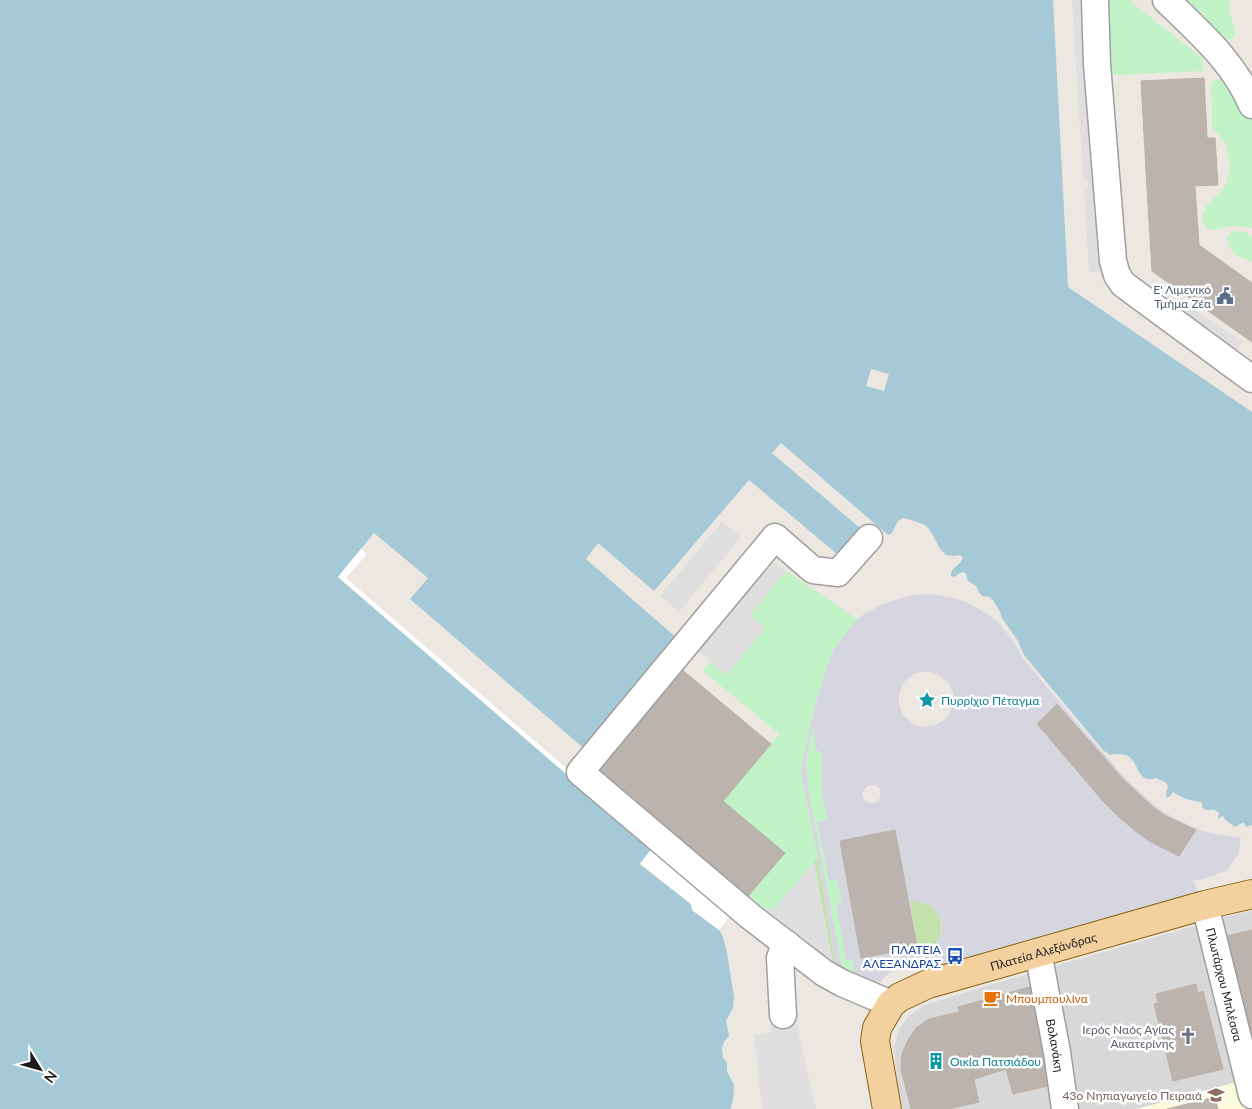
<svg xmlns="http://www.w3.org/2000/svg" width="1252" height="1109" font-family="Lato,sans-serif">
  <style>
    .residential { fill: #d9d8d8 }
    .education { fill: #fafbda }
    .grass { fill: #c4e2ab }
    .park { fill: #c1f3c6 }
    .parking { fill: #dfdfdf }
    .plaza { fill: #d6d6e1; fill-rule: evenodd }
    .water { fill: #a5c9d6; fill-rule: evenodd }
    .pier { fill: #fff }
    .building { fill: #bbb4ae; stroke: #bcb0a5 }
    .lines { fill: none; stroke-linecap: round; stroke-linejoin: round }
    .minor-casing { stroke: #9f9f9f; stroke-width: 29 }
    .major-casing { stroke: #85600d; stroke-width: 30 }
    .minor { stroke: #fff; stroke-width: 26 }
    .major { stroke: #f2d19f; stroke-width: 28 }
    .labels { text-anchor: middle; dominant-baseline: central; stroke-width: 5; stroke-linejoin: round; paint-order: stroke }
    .service-label { font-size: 12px; fill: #4e5e75; stroke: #fff; text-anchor: end }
    .culture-label { font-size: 12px; fill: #0d838f; stroke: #fff; text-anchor: start }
    .transit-label { font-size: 12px; fill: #164399; stroke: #fff; text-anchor: end }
    .street-label { font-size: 12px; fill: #1b1b1b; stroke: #fff }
    .food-label { font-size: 12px; fill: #c56008; stroke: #fff; text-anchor: start }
    .worship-label { font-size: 12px; fill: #5b616d; stroke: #fff; text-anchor: end }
    .education-label { font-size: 12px; fill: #785e54; stroke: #fff; text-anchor: end }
  </style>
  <rect width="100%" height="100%" fill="#ece8e1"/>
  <path class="residential" d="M1252,911V1109H903L896,1078L894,1047L899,1029L909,1016L924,1005L1034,972L1232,915Z"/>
  <path class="education" d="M1240,1081L1247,1109H1137Z"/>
  <path class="grass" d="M818,858L836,967L832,959L814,862Z
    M910,902C914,902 918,901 922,902C945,907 949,943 926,951C924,952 921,952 918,952Z"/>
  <path class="park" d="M1100,0H1129L1203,59V71L1117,75L1109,73Z
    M1172,0H1230L1229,10L1236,34L1232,39L1225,40L1219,36L1206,17L1200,11Z
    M1223,77L1252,99V228L1233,226L1214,230L1208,229L1203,222V214L1207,205L1221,191L1227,182L1230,166L1226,144L1212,127C1213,112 1211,98 1211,83L1217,79Z
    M1232,231L1245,232L1252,236V262C1236,254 1230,257 1227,237Z
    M786,571L858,620L852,625L833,651L827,667L816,702L804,754L801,773L818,858L774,909C763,912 756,903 748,896L785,853L723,801L779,734L703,671L710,662L726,675L765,628L749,615Z
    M815,723V749L822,753V791L827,821L817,822L829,880L837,879L842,903L836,904L846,960H852L855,974L842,967L808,789L806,765L807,754Z"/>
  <path class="parking" d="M1072,0H1082L1100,271L1089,272L1084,190L1088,189V180H1083Z
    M1170,293L1243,342L1235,355L1162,305Z
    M722,521L741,537L679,612L660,596Z
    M768,558L786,571L750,615L765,628L726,675L694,648Z
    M814,862L832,959L834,962L765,910H770L774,909Z
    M794,1014L816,1109H762L754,1035L772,1033L770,1015Z"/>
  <path class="plaza" d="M931,594L954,598L966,602L989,615L1000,624L1015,644L1022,657L1055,697L1125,778L1154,805L1165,813L1191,826L1209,833L1241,838L1238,855L1227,870L1206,878L1193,881L1200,895L943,964L927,963L910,959L889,973L876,986L836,967L818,858L801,773L804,754L816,702L827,667L833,651L841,639L852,625L864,614L879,606L891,601L913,595ZM928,671L937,674L948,682L953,692L954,702L950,713L944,720L935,725L922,727L915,725L904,716L901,710L899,702V694L903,683L910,677L914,674ZM1057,704L1123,779L1153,807L1164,815L1179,856L1149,841L1134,830L1119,817L1102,800L1037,725ZM814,726L815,749L822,753V791L827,820L817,822L829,881L837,879L842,902L836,904L846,960H852L854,973L842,967L808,789L806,765L807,754ZM869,785L877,786L880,789V797L878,801L875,803H871L867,802L864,799L862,795L863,791ZM910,902H921L931,906L938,914L942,924L941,935L935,944L927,951L918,952Z"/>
  <path class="water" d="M0,0H1053L1068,287L1252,412V825L1246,827L1244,823H1242L1235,827C1233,824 1230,824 1227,821C1225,820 1224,817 1222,816L1219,819L1218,818L1219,813C1214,808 1212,810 1206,810L1202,807V803L1200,802L1186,799L1173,792L1170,796L1167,798L1166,794L1168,786L1165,782L1156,778C1130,786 1145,747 1110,755L1103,750L1024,655L1018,641L1002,618L1000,612L993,600L989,597L983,596L980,594L976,586L968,581L966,574L964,572L960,573L954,577L951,576C950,567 961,566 963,557L960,555C937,561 939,538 926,526C922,523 909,519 903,518C895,522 897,524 893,531C892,533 890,534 888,535L781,443L772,453L860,528L837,554L749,480L654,591L598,543L586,559L679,640L587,751L410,599L428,578L374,533L338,577L653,849L640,864L691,904L692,910L719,930L722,934L727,953L734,997L733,1008L726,1021L729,1036L724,1042L722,1048L723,1058L727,1063V1071L734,1085L733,1101L730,1109H0ZM871,369L889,374L884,391L866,386Z"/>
  <path class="pier" d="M361,549L367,554L346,578L733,912L719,930L692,910L691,904L640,864L652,848L338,577Z"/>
  <path class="building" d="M1204,78L1207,138H1215L1218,185L1195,186L1196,202L1148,205L1141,81Z
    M1196,202L1199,245L1170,284L1152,271L1148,205Z
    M1199,245L1252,283V342L1170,284Z
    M680,668L771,744L723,801L785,853L748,896L688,846L684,852L591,774Z
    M1057,704L1123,779L1140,795L1153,807L1164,815L1196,830L1179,856L1149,841L1134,830L1119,817L1102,800L1037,724Z
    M895,830L917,947L861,958L840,841Z
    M1252,930V1010L1242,1013L1223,937Z
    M1196,984L1198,993L1203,991L1223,1069L1173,1081L1154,1004L1158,1003L1156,994Z
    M1033,986L1044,1052L1048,1086L1013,1094L1006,1069L974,1079L958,1007Z
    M1252,1010V1050L1242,1013Z
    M959,1012L979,1102L949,1109H911L901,1069L902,1054L908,1040L917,1027L929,1019Z
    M1215,1097L1218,1109H1167Z"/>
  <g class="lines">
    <g class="minor-casing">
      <g id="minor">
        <path d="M1095,0L1097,64L1113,261L1117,275L1123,284L1252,379"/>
        <path d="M1166,0C1199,32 1234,62 1252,105"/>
        <path d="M869,538L838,573L813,570L775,537L580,772L751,917L824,973L842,983L891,1004"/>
        <path id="s1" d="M1205,905L1252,1095"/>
        <path id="s2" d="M1038,952L1057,1052L1065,1109"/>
        <path d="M783,1015L780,958L782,952L787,944"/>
      </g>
    </g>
    <g class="major-casing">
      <g id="major">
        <path id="s3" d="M887,1109L875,1041L877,1028L891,1004L900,997L928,984L1205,905L1252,894"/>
      </g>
    </g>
    <use href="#minor" class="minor"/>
    <use href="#major" class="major"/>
  </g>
  <defs>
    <g id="civic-bare" transform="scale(1.35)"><path d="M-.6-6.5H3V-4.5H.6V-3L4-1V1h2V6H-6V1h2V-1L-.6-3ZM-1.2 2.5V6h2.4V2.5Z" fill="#5c6f8a" stroke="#fff" stroke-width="2.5" paint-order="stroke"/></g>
    <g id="sight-bare" transform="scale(1.35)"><path d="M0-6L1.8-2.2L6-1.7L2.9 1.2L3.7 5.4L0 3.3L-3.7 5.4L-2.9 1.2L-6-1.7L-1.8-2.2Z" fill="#0f9aa8" stroke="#fff" stroke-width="2.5" paint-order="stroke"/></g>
    <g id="bus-bare" transform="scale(1.35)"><path d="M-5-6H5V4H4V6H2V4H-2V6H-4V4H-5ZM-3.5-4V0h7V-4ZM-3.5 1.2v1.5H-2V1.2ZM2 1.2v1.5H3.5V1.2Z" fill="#1a4fb4" stroke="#fff" stroke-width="2.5" paint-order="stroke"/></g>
    <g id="cafe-bare" transform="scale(1.35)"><path d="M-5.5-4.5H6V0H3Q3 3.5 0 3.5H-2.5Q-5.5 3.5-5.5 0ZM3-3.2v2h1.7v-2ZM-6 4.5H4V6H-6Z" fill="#e8710a" stroke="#fff" stroke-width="2.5" paint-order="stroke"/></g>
    <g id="church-bare" transform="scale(1.35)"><path d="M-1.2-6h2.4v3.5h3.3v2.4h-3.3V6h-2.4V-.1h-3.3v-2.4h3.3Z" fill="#6b7280" stroke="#fff" stroke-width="2.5" paint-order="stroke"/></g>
    <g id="building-bare" transform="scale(1.35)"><path d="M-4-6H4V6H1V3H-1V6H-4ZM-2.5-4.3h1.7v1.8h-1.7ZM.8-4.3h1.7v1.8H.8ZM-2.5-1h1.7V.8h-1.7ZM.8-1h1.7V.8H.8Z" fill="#0f9aa8" stroke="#fff" stroke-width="2.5" paint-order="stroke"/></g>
    <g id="school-bare" transform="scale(1.35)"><path d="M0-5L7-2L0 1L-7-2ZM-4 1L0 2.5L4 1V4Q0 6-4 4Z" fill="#8d6e63" stroke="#fff" stroke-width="2.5" paint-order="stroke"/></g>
  </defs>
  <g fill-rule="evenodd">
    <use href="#civic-bare" x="1225" y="296"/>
    <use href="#sight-bare" x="927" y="700"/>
    <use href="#bus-bare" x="955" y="956"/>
    <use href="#cafe-bare" x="992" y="998"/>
    <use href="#church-bare" x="1188" y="1036"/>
    <use href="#building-bare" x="936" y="1061"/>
    <use href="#school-bare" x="1216" y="1095"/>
  </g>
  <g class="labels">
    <g class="service-label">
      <text x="1211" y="289">Ε' Λιμενικό<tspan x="1211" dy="14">Τμήμα Ζέα</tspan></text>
    </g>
    <g class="culture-label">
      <text x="941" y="700">Πυρρίχιο Πέταγμα</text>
      <text x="950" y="1061">Οικία Πατσιάδου</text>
    </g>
    <g class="transit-label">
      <text x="941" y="949">ΠΛΑΤΕΙΑ<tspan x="941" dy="14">ΑΛΕΞΑΝΔΡΑΣ</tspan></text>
    </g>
    <g class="street-label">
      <text stroke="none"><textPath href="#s3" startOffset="272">Πλατεία Αλεξάνδρας</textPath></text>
      <text stroke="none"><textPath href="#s1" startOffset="82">Πλωτάρχου Μπλέσσα</textPath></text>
      <text stroke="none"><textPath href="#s2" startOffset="95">Βολανάκη</textPath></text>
    </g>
    <g class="food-label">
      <text x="1006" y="998">Μπουμπουλίνα</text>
    </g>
    <g class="worship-label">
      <text x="1174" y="1029">Ιερός Ναός Αγίας<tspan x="1174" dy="14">Αικατερίνης</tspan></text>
    </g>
    <g class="education-label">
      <text x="1202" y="1095">43o Νηπιαγωγείο Πειραιά</text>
    </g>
  </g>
  <g transform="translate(40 1069) rotate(127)" stroke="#ffffff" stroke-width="4" paint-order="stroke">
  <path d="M0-4L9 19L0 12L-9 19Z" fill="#1b1b1b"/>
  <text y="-8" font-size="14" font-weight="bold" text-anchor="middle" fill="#1b1b1b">N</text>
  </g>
</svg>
